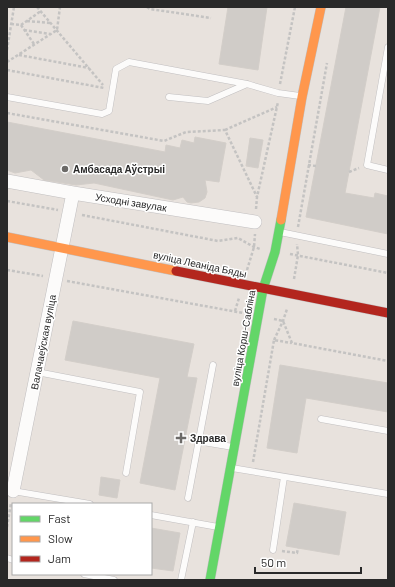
<svg xmlns="http://www.w3.org/2000/svg" width="395" height="587" font-family="Barlow,sans-serif">
  <style>
    .building { fill: #d0ccc8; stroke: #d3cec9 }
    .lines { fill: none; stroke-linecap: round; stroke-linejoin: round }
    .lane-casing { stroke: #c1bfc0; stroke-width: 7 }
    .street-casing { stroke: #c1bfc0; stroke-width: 14 }
    .fast-casing { stroke: #c1bfc0; stroke-width: 10 }
    .slow-casing { stroke: #c1bfc0; stroke-width: 10 }
    .jam-casing { stroke: #c1bfc0; stroke-width: 10 }
    .path { stroke: #c4c3c2; stroke-width: 2.5; stroke-dasharray: 3 2; stroke-linecap: butt }
    .lane { stroke: #fcfbfa; stroke-width: 6 }
    .street { stroke: #fcfbfa; stroke-width: 13 }
    .fast { stroke: #63d668; stroke-width: 9 }
    .slow { stroke: #ff974d; stroke-width: 9 }
    .jam { stroke: #b3261e; stroke-width: 9 }
    .poi-dot { fill: #6c6a68; stroke: #fff; stroke-width: 1.5 }
    .labels { text-anchor: middle; dominant-baseline: central; stroke-width: 3; stroke-linejoin: round; paint-order: stroke }
    .poi-label { font-size: 10px; font-weight: bold; fill: #292929; stroke: #fff; text-anchor: start }
    .street-label { font-size: 10px; fill: #292929; stroke: #fff }
  </style>
  <rect width="100%" height="100%" fill="#e8e2dd"/>
  <path class="building" d="M228,7H267L258,70L219,64Z
    M346,7H380L345,193L374,198L375,193L388,196V234L306,217Z
    M7,122L165,152L166,145L180,148L182,140L194,143L195,137L226,143L219,182L205,180L207,192L205,198L199,202L191,203L187,202L183,197L173,200L94,183L76,185L44,180L31,170L15,173L7,170Z
    M250,138L263,140L258,168L246,166Z
    M73,321L194,344L187,377L197,378L175,490L140,483L160,378L65,360Z
    M280,365L388,383V412L306,398L297,453L267,448Z
    M101,477L120,480L117,498L99,495Z
    M294,503L346,512L339,555L286,546Z
    M151,528L180,533L173,571L151,568Z"/>
  <g class="lines">
    <g class="lane-casing">
      <path id="lane" d="M388,47L367,165L388,170
        M7,97L102,114L109,111L116,69L129,62L247,84L278,93L300,96
        M169,97L208,101L247,84
        M280,232L388,254
        M37,372L140,392L126,473
        M321,419L388,431
        M197,441L233,447
        M232,468L388,494
        M13,491L90,504
        M188,498L213,365
        M151,515L218,527
        M273,550L284,477
        M7,558L13,560
        M84,574L114,580
        M181,580L193,522"/>
    </g>
    <g class="street-casing">
      <path id="street" d="M7,181L73,193L255,222
        M13,491L73,193"/>
    </g>
    <g class="fast-casing">
      <path id="fast" d="M210,580L263,289L275,252L281,220"/>
    </g>
    <g class="slow-casing">
      <path id="slow" d="M281,220L302,97L321,7
        M7,237L176,271"/>
    </g>
    <g class="jam-casing">
      <path id="jam" d="M176,271L388,313"/>
    </g>
    <path class="path" d="M37,7L103,85
      M147,7L150,9L211,18
      M27,21L51,23
      M11,24L21,25L41,11
      M21,25L34,44
      M24,30L50,34
      M7,50L14,7
      M19,55L89,68
      M7,62L57,30L60,7
      M7,70L104,88
      M280,84L295,7
      M7,113L164,141L186,132L225,130L257,197
      M225,130L277,107
      M308,165L316,166
      M349,172L359,168
      M7,201L58,210
      M256,209L257,197L278,102
      M82,215L218,241L238,238L254,247L260,249
      M298,227L327,63
      M290,254L388,273
      M7,270L43,276
      M247,270L254,247L255,234
      M294,279L298,255L297,244
      M67,281L243,313
      M235,311L239,298
      M274,319L283,321L292,343L388,361
      M274,340L283,321L287,309
      M253,462L274,340L291,343
      M7,527L11,503
      M282,551L297,553L298,548"/>
    <use href="#lane" class="lane"/>
    <use href="#street" class="street"/>
    <use href="#fast" class="fast"/>
    <use href="#slow" class="slow"/>
    <use href="#jam" class="jam"/>
  </g>
  <g class="poi-dot">
    <circle cx="65" cy="169" r="4"/>
    <path d="M179 432h4v4h4v4h-4v4h-4v-4h-4v-4h4z"/>
  </g>
  <g class="labels">
    <g class="poi-label">
      <text x="73" y="169">Амбасада Аўстрыі</text>
      <text x="190" y="438">Здрава</text>
    </g>
    <g class="street-label">
      <text transform="translate(131 202) rotate(9)">Усходні завулак</text>
      <text transform="translate(200 264) rotate(12)">вуліца Леаніда Бяды</text>
      <text transform="translate(243 338) rotate(-80)">вуліца Корш-Сабліна</text>
      <text transform="translate(43 342) rotate(-79)">Валачаеўская вуліца</text>
    </g>
  </g>
  <rect width="395" height="587" fill="none" stroke="#292929" stroke-width="16"/>
  <rect x="12" y="503" width="140" height="72" fill="#ffffff" stroke="#a9a9a9"/>
  <rect x="20" y="516" width="20" height="6" fill="#63d668" stroke="#a9a9a9"/>
  <text x="48" y="523" font-size="12" fill="#292929">Fast</text>
  <rect x="20" y="536" width="20" height="6" fill="#ff974d" stroke="#a9a9a9"/>
  <text x="48" y="543" font-size="12" fill="#292929">Slow</text>
  <rect x="20" y="556" width="20" height="6" fill="#b3261e" stroke="#a9a9a9"/>
  <text x="48" y="563" font-size="12" fill="#292929">Jam</text>
  <path d="M255 567v6h106v-6" fill="none" stroke="#292929" stroke-width="2"/>
  <text x="261" y="567" font-size="12" fill="#292929" stroke="#ffffff" stroke-width="3" paint-order="stroke">50 m</text>
</svg>
